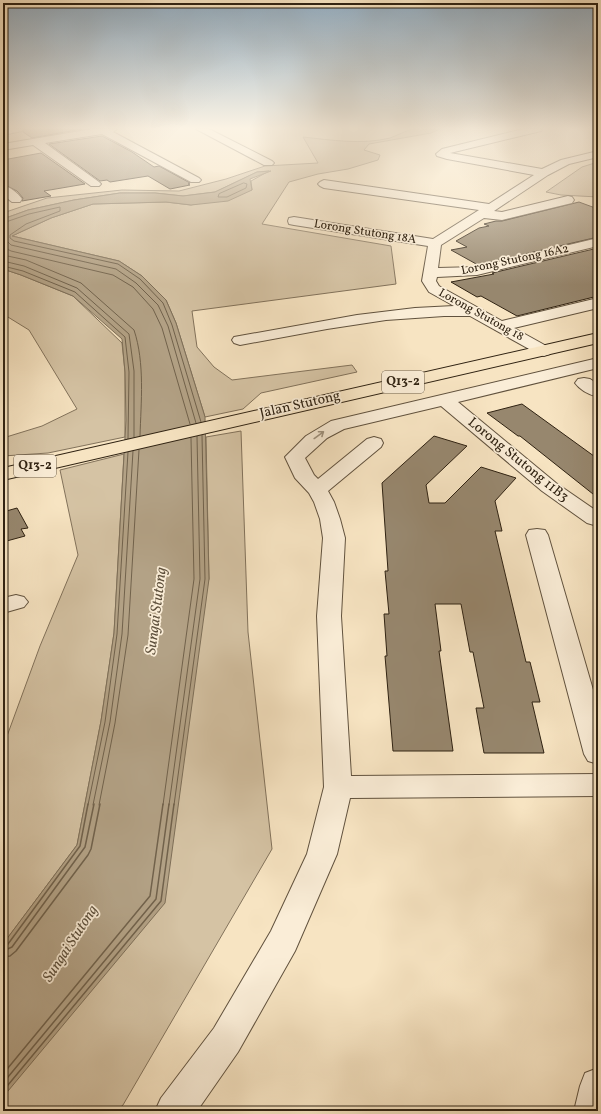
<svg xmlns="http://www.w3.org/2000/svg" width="601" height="1114" font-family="Vollkorn,serif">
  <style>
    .green { fill: #d5c3a4; stroke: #82725b }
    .water { fill: #b3a286; stroke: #7e6f58 }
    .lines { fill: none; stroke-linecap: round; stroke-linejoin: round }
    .shore-far1 { stroke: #71624c; stroke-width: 1 }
    .shore { stroke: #71624c; stroke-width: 1.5 }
    .building { fill: #97876e; stroke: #2f2212 }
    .minor-casing { stroke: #61523e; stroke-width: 2 }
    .major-casing { stroke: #2f2212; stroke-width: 2 }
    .minor { fill: #faedd7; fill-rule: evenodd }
    .major { fill: #f7e4c2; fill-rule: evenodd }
    .oneway { stroke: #9f927e }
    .labels { text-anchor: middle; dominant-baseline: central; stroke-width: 3.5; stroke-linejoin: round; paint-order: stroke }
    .far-street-label { font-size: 12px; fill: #2f2212; stroke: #faedd7 }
    .shield { fill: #faedd7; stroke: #6c5f4d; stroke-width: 1 }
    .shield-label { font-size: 13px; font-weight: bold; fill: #2f2212 }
    .street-label { font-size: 14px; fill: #2f2212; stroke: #faedd7 }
    .water-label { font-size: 15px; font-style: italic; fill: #5d4f3b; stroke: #faedd7 }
  </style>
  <rect width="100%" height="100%" fill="#f7e4c2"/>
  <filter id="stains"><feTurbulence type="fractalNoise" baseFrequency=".005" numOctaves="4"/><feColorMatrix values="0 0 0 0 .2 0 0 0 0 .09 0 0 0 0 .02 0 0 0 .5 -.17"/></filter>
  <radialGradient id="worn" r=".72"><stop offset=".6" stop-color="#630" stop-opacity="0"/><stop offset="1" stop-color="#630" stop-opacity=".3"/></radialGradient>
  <path class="green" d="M413,129H440L431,133L369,144L364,150L380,155L378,160L348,169L318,174L289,182L262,224L391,246L396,284L192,311L197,347L214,367L232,380L352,365L357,372L261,393L243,409L205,417L176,323L166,300L142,276L119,261L12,236L51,218L93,204L166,202L191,205L252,190L251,181L269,171L257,172L215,192L183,196L155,193H120L74,200L28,210L3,219V213L47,198L122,190L179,191L226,179L265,166L318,163L303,137C331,140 362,145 390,138C398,135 405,131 413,129Z
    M598,162V197L561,195L546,192L582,167Z
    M3,269L21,275L73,296L122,343L125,372V437L48,453L3,456V438L42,426L77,409L29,330L3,314Z
    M241,431L248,632L272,849L123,1105L116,1111H3V1097L209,579L206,437Z
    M124,454L114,633L101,721L77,845L3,944V747L40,646L78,555L60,470Z"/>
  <path class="water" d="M271,171L250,179L252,190L228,201L191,205L166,202L93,204L51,218L12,236L119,261L142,276L166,300L176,323L205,417L209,579L165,903L3,1097V944L77,845L101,721L114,633L126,420L125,372L122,339L73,296L21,275L3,269V219L28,210L74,200L120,193H155L183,196L215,192L257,172Z"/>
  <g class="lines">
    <path class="shore-far1" d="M244,183L247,184L246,188L227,197H218L219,194Z
      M3,223L29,214L60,207V211L26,224L10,235V238L14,241L118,264L140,279L163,303L172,325L201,422
      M3,228L6,230V240L11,245L116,269L136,283L158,305L168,326L196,423
      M3,247L11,251L113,275L133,287L153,309L162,328L190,424
      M3,255L26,260L81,283L134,330C145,363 141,402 140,436
      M3,261L24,266L77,288L129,334L134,371V437
      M3,266L23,271L75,292L125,337L129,372L128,439
      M88,805L105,722L117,634L128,452
      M93,805L110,722L122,634L133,451
      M99,805L115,723L128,635L139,450
      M163,805L194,579L191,438
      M169,805L200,579L197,436
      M174,805L205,579L202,435"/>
    <path class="shore" d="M3,946L8,944L80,846L88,804
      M3,951L12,947L85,847L94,804
      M3,957L10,956L16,951L88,855L91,849L100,804
      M3,1074L150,896L163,804
      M3,1083L156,899L169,804
      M3,1091L161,901L174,804"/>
  </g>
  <path class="building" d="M24,129H82L32,138L23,132Z
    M102,136L132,152L154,167L159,166L190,183L188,184L190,185L170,189L148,176L110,182L107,180L100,181L49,144Z
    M41,153L85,184L44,191L51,196L22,201L23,198L17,191L3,184V160Z
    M579,202L598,209V237L478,265L451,250L467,247L456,241L479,228L489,226L484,224L496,221H502Z
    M598,248V296L517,316L481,296L477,297L451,282L494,274L492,273Z
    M522,404L598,459V498L520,436H518L487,413Z
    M434,436L467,446L426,485L429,503H445L481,467L516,478L495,501L502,531H495L526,662H530L540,702H532L544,753H484L476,708H484L473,652H470L461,604H435L441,651H439L453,751H393L385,656H387L384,614H389L385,571H388L382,483Z
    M17,508L28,528L21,529L25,536L3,542V512Z"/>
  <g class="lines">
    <g class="minor-casing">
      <path id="minor" d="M3,129H23L22,131L3,135Z
        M92,129H117L113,132L199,178L201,180L199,182H191L102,134L45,143L99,182L101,184L99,186H91L33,145L3,150V144Z
        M196,129H209L272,161L274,163L272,165H264Z
        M523,129H542L541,131L450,153L542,169L561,160L598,151V157L569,164L548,175L494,211L502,212L568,196L572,197L574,200L572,203L502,220L484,218L441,245L438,268L477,267L598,238V246L477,275L437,277L436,281L439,286L502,321L598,298V308L514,328L550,348L552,351L550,354L544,356L538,354L470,316H444L386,320L327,329L240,345L234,343L232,340L234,337L357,315L415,308L454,306L429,292L422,281L428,246L294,225L289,224L288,221L289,218L294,217L433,239L479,210L324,188L320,186L318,184L320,182L324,180L489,204L534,175L447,159L437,156L436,154L442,149Z
        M3,185C10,187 18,193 22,199L20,202H12L3,195Z
        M598,358V368L458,402L556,483L598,512V524L594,525L587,523L542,491L441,406L344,429L327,438L305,458L314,475L318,479L367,439L374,437L381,439L383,443L381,447L328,491L334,502L340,519L345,538L341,616L351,776L598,774V796L350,798L337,854L295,951L238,1052L197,1111H155L161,1098L214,1028L271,931L307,854L324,787L317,616L323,538L320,519L314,502L309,493L295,478L285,457L306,436L331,421Z
        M584,378L590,379L598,384V397C590,395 580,390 575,383L578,379Z
        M537,529L545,530L548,535L598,707V764L588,761L584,754L526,535L529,530Z
        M16,595L24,597L28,602L24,607L3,613V598Z
        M598,1068V1111H574L580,1086L585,1073Z"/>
    </g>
    <g class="major-casing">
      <path id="major" d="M598,333V343L3,480V468Z"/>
    </g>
    <use href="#minor" class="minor"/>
    <use href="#major" class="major"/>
  </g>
  <defs><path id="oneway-shaft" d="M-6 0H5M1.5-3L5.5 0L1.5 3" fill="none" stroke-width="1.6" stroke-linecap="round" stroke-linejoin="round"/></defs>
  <use class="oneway" href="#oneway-shaft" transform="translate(319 435) rotate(-36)"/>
  <linearGradient id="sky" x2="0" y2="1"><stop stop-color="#93adc1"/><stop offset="0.45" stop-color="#fbf3e4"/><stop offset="1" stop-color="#fbf3e4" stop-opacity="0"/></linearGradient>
  <rect width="601" height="285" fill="url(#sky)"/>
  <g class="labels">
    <g class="far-street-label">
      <text transform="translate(365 232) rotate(9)">Lorong Stutong 18A</text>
      <text transform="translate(515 260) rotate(-12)">Lorong Stutong 16A2</text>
      <text transform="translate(481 315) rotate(29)">Lorong Stutong 18</text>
    </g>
    <g class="shield">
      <rect x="382" y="371" width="42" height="22" rx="3"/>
      <rect x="14" y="455" width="42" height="22" rx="3"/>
    </g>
    <g class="shield-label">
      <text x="403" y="382">Q13-2</text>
      <text x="35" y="466">Q13-2</text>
    </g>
    <g class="street-label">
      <text transform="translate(300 405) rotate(-13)">Jalan Stutong</text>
      <text transform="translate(518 460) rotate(39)">Lorong Stutong 11B3</text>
    </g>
    <g class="water-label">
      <text transform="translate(157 611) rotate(-83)">Sungai Stutong</text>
      <text transform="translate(71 944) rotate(-57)">Sungai Stutong</text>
    </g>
  </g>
  <rect width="601" height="1114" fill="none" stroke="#f7e4c2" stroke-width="16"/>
  <rect x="4" y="4" width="593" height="1106" fill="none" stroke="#2f2212" stroke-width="2"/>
  <rect x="8" y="8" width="585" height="1098" fill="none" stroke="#2f2212"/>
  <rect width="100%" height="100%" filter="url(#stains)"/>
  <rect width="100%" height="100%" fill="url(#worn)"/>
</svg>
